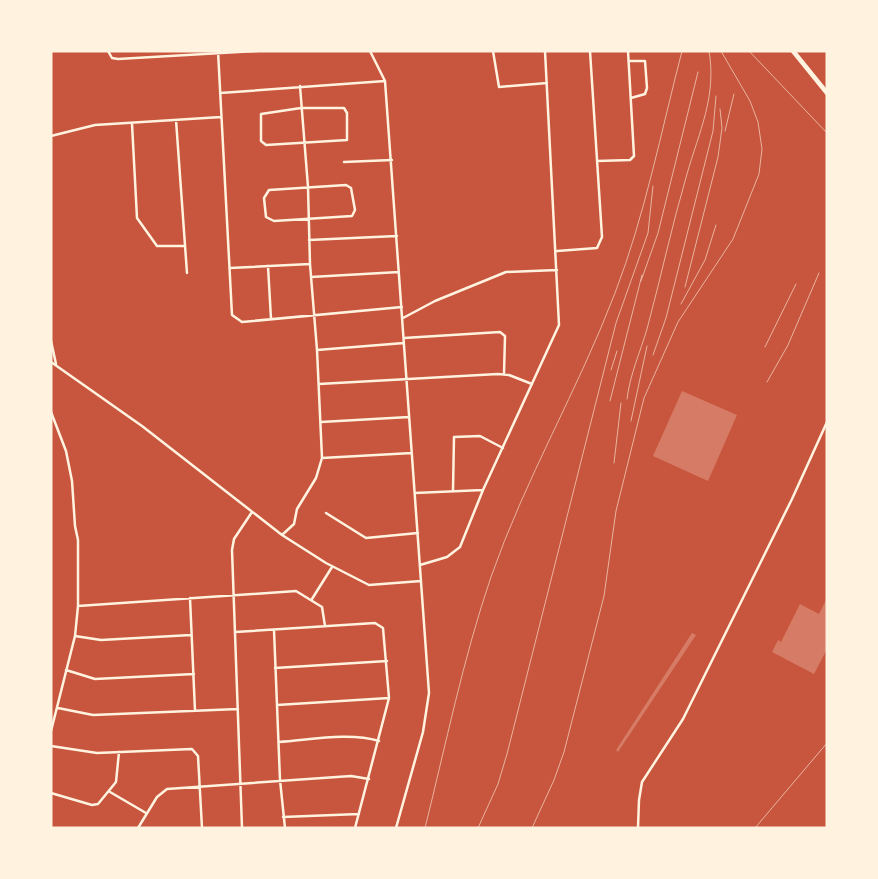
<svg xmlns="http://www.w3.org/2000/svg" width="878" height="879" font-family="Merriweather,serif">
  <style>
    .building { fill: #d67c66 }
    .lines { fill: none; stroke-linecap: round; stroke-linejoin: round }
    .minor { stroke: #fff3e0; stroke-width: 2.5 }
    .trunk { stroke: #fff3e0; stroke-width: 4.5 }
    .rail { stroke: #e9b49f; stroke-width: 1 }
  </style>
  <rect width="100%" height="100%" fill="#c8553d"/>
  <path class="building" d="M682,391L737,415L708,481L653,456Z
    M827,598V649L814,674L772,652L778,640L781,642L800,604L819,614Z
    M692,633L696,635L618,752L616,750Z"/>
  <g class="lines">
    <path class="minor" d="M108,51L112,58L118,59L257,51
      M218,51L232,315L242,322L402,307
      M370,51L385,81L429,693L423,732L396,828
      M493,51L499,87L547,83
      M629,61H645L647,88L645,94L631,98
      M220,93L385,81
      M301,108H344L347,113V140L266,145L261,141V114Z
      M176,120L187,273
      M132,124L137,218L157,246H183
      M51,136L95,125L221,117
      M597,161L630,160L634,156L628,51
      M344,162L392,160
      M346,185L351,188L355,210L352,216L274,221L266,217L264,198L269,190Z
      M309,240L397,236
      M557,251L597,248L602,237L590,51
      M268,266L271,319
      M230,268L310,264
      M311,277L399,272
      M403,318L435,301L506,272L557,270
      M404,338L500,332L505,336L504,374
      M51,341L56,364
      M317,350L404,343
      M51,362L142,426L282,535L326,563L369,585L421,581
      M319,384L498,374L509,375L532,384
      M51,412L66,451L72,481L75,526L78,540V606
      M321,422L409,417
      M322,458L412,453
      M453,490L454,437L480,436L503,448
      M415,493L483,490
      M326,513L366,538L418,533
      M282,535L294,524L297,509L316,478L322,458L317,350L310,264L308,187L300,86
      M420,565L447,557L460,547L483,490L559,325L545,51
      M190,598L195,711
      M312,599L332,567
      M274,630L280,780L285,828
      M235,632L375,623L383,628L389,698L355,828
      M75,636L101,640L191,635
      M275,668L387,661
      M66,670L95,679L194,674
      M277,705L389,698
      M58,708L93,715L238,709
      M51,731L75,636L78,606L296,591L322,607L325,626
      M279,742C310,740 349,732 379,741
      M51,746L97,753L192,749L198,756L202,828
      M110,792L146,813
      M51,793L92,805L98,804L116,782L119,752
      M283,817L359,814
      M138,828L157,797L167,789L351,776L369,779
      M242,828L232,550L234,539L252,512
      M638,828L639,800L642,782L683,719L792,499L827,422"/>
    <path class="trunk" d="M793,51L827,93"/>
    <path class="rail" d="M749,51L827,133
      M725,131L734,94
      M641,281L658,233L698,72
      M685,287L718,157L722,128L720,109
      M681,304L705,260L716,225
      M765,347L796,284
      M653,355L666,318L713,131L716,96
      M611,370L617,351
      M767,382L788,345L819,273
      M627,399C630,374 640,353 647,329C661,277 672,225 687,174C699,132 717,96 709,51
      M610,401L642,275
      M631,421L647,346
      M614,463L621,403
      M425,828C446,744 463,659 491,577C525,479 578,390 615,293C645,215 661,132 682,51
      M478,828L498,784L507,754L616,323L648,233L653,186
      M532,828L554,780L564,752L604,596L616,511L644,398L678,322L733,239L759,174L762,149L758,122L750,101L721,51
      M755,828L827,743"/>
  </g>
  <rect width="878" height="879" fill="none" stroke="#fff3e0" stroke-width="105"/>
</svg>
